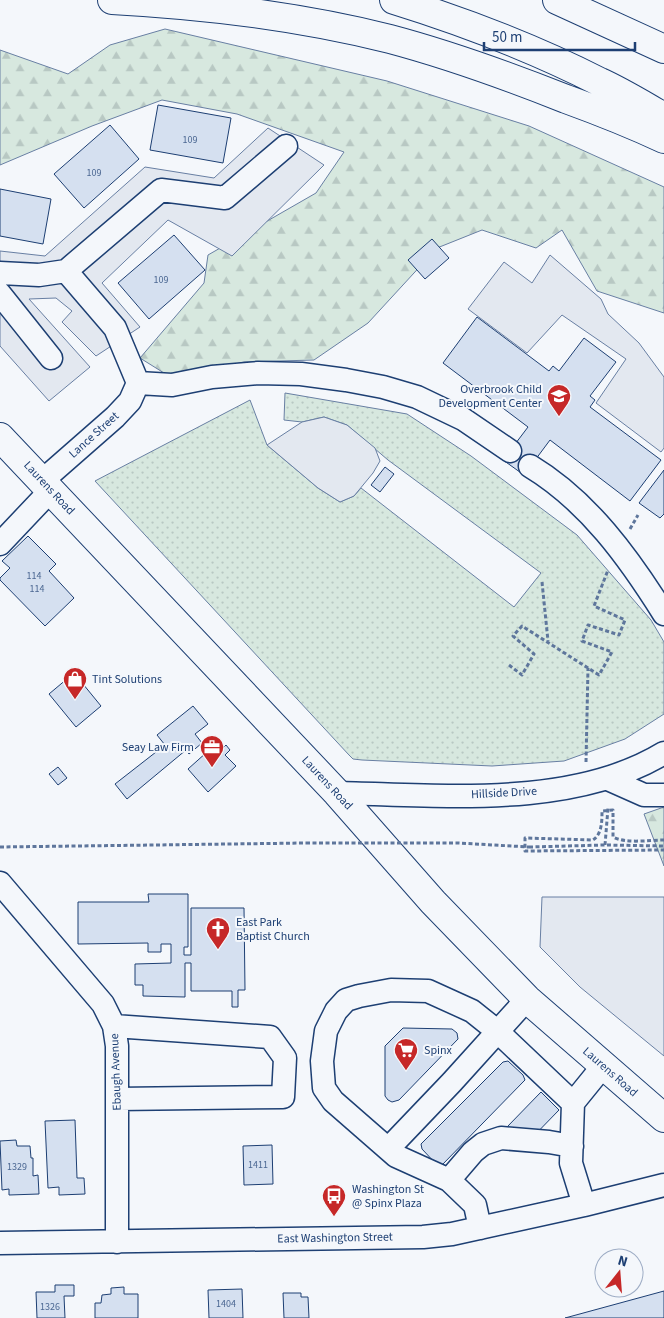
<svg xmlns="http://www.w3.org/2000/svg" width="664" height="1318" font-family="'Source Sans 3',sans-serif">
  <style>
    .grass { fill: url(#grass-dots); stroke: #687fa3 }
    .forest { fill: url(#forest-firs); stroke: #687fa3 }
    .parking { fill: #e3e8f0; stroke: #687fa3 }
    .building { fill: #d5e0f0; stroke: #1d3f73 }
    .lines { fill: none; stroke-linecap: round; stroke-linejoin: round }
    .minor-casing { stroke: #1d3f73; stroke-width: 25 }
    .major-casing { stroke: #1d3f73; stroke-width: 30 }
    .highway-casing { stroke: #1d3f73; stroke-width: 30 }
    .path { stroke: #5e769c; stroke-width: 3; stroke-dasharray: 4 2.5; stroke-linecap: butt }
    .minor { stroke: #f4f7fb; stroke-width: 22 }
    .major { stroke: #f4f7fb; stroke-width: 28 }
    .highway { stroke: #f4f7fb; stroke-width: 28 }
    .path-bridge { stroke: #5e769c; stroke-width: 3; stroke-dasharray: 4 2.5; stroke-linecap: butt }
    .labels { text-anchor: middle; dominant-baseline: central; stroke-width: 4; stroke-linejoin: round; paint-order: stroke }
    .number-label { font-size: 10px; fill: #4b6792 }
    .poi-label { font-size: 12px; fill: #1d3f73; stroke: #f4f7fb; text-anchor: start }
    .street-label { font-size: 12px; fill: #1d3f73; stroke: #f4f7fb }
  </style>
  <defs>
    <pattern id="grass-dots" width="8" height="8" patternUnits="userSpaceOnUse" patternTransform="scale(1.25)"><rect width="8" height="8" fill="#d7e8df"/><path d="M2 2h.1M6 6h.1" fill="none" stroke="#b8c8c3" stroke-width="1.8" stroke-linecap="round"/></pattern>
    <pattern id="forest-firs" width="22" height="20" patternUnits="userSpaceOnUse" patternTransform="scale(1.25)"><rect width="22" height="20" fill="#d7e8df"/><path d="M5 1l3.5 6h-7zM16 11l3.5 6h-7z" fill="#b8c8c3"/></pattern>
  </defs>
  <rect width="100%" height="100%" fill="#f4f7fb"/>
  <path class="grass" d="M285,393L407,414L471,456L577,535L651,620L664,642V714L625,739L564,761L492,766L362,760L353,759L349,755L95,481L250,400L267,445L318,488L340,502L354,496L361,488L514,607L541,573L388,460L347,425L324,417L302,422L284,420Z"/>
  <path class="forest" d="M165,29L387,81L529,126L664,187V313L597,291L562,230L536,248L482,230L437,248L368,323L314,360L244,362L172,378L140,358L204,283L208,255L316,193L344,152L237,114L162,100L92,126L0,165V50L68,74L110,45Z
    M664,807V866L644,814Z"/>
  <path class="parking" d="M268,128L324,165L232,256L168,220L102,283L140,327L96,356L62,322L72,311L56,298L29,299L90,367L49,401L0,346V251L45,256L145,167L214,178Z
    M550,255L601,299L608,314L639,343L664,377V448L661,452L596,403L626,359L562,315L527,353L468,309L504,262L532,283Z
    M324,417L347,425L375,448L380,461L373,473L354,496L340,502L318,488L267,445L302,422Z
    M542,897H664V1056L580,987L540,947Z"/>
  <path class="building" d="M158,105L231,118L223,163L150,150Z
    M110,125L139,159L84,208L54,174Z
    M0,189L51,199L43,244L0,236Z
    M174,235L205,270L149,319L118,283Z
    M432,239L449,258L425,279L408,260Z
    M477,317L549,371L553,366L559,371L584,338L616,362L590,396L595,400L590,407L661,460L630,501L550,440L524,475L503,460L528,427L443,363Z
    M385,467L394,474L380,492L371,485Z
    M664,470V514L660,518L639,503Z
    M28,536L56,564L49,571L74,598L45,626L0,580V578L10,568L2,561Z
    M74,673L101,706L76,727L49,694Z
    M193,706L208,724L195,734L202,743L189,754L186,750L127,799L115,784L165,745L157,735Z
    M218,742L223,748L226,745L230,750L225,755L236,766L208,792L188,769L207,752L208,754L215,748L213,746Z
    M58,767L67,778L58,785L49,774Z
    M148,894H188V947H184V955H191V908H244L245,990H238V1007H232V991H191V963H185V997L143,996V985H135V964L171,963V944H161V952H148V943L78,944V902H149Z
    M403,1028L452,1029L457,1033L458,1039L399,1100L392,1102L388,1100L385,1096V1046Z
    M508,1061L523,1075L525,1080L523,1082L442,1165H437L422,1149L421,1144L503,1062Z
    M541,1092L559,1110L525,1145L507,1127Z
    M75,1120L77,1178H84L85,1194L59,1195V1187L48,1188L45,1121Z
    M16,1140L17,1146H30L31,1158H33V1176L38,1175L39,1194L9,1195V1189L2,1190L0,1141Z
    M272,1145L273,1184L244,1185L243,1146Z
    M55,1285H74V1296H64L65,1318H37L36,1292H55Z
    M124,1287V1294H138V1318H95V1303H101L102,1295L111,1294V1288Z
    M242,1289L243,1318H209L208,1290Z
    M664,1291V1318H565Z
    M283,1293H301V1297H308L309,1318H284Z"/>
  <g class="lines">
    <g class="minor-casing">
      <path id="minor" d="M66,271L115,328L138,383
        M0,273L39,275L66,271L161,190L225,198L286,146
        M0,294L51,358
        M138,383L172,385L212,377L258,373L301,374L346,380L383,387L417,397L463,419L510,451
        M530,466C588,501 629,558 664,614
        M42,481L115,417L130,401L138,383
        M0,544L51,490
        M608,779L644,795H664
        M337,793C441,795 572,809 664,753
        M0,883L103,1004L114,1026L117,1046V1242
        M114,1026L270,1037L285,1058L283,1097L117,1099
        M388,1149L452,1082L527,999
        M449,1180L473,1152L483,1144L501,1138L549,1142L572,1146
        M584,1205L571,1163L573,1103L603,1066
        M480,1228L475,1205L449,1180L396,1156L333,1101L324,1088L322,1061L326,1031L336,1011L346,1000L359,996L391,990L428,991L472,1011L497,1031L573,1103
        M0,1243L423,1237L452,1234L584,1205L664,1185"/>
    </g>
    <g class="major-casing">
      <path id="major" d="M0,437L337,793L433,902L527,999L664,1118"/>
    </g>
    <g class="highway-casing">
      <path id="highway" d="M112,0C205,5 299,16 390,39C450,55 508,76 566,99C599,111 632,124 664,139
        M394,0C465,22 535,49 600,82C622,92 643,105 664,117
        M557,0L664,49"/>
    </g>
    <path class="path" d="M630,529L638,515
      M542,582L548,641
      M509,665L522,675L534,654L513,636L522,626L599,675L612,652L582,641L588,625L619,635L625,620L594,606L608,570
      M586,762L588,668
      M664,840C649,840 626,844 613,837V810L602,811C602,821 602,834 593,840L525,838V851L664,850
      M605,845L608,808
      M0,847L306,843
      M529,847L605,845L664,846"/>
    <use href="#minor" class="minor"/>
    <use href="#major" class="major"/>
    <use href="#highway" class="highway"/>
    <path class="path-bridge" d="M306,843H459L529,847"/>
  </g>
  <defs>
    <g id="school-pin" transform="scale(1.25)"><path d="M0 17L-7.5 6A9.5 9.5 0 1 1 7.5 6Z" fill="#c62828" stroke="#f4f7fb"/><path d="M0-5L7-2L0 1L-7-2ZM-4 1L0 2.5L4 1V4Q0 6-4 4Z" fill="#fff"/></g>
    <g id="shop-pin" transform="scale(1.25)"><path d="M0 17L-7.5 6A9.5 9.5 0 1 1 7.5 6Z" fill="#c62828" stroke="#f4f7fb"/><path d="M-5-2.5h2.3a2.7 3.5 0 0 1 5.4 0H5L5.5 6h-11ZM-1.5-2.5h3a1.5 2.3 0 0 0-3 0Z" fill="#fff"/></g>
    <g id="office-pin" transform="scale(1.25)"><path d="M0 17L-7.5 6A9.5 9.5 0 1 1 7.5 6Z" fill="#c62828" stroke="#f4f7fb"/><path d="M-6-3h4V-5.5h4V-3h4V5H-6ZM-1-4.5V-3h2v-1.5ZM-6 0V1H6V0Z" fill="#fff"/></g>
    <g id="church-pin" transform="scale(1.25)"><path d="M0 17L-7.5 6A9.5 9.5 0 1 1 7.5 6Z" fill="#c62828" stroke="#f4f7fb"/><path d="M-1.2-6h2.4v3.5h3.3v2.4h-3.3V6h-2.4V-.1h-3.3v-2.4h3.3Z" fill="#fff"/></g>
    <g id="supermarket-pin" transform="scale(1.25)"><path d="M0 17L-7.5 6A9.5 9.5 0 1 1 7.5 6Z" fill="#c62828" stroke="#f4f7fb"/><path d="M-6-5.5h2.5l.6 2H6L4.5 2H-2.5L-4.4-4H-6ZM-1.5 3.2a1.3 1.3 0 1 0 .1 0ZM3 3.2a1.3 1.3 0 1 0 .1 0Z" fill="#fff"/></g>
    <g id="bus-pin" transform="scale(1.25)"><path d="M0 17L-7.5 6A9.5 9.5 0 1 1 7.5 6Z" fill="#c62828" stroke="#f4f7fb"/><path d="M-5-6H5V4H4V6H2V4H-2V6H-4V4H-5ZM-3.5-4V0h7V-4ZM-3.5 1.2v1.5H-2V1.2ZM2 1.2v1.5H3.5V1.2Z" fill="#fff"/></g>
  </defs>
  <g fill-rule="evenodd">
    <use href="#school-pin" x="559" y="396"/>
    <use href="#shop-pin" x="75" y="679"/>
    <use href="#office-pin" x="212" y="747"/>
    <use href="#church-pin" x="218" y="929"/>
    <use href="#supermarket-pin" x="406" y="1050"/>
    <use href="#bus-pin" x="334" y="1196"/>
  </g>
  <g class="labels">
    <g class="number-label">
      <text x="190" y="140">109</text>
      <text x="94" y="173">109</text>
      <text x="161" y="280">109</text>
      <text x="34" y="576">114</text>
      <text x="37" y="589">114</text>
      <text x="258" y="1165">1411</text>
      <text x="17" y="1167">1329</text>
      <text x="226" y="1304">1404</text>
      <text x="50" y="1307">1326</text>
    </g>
    <g class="poi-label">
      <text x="542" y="389" text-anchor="end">Overbrook Child<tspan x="542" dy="14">Development Center</tspan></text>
      <text x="92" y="679">Tint Solutions</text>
      <text x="194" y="747" text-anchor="end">Seay Law Firm</text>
      <text x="236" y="922">East Park<tspan x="236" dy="14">Baptist Church</tspan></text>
      <text x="424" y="1050">Spinx</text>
      <text x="352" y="1189">Washington St<tspan x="352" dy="14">@ Spinx Plaza</tspan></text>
    </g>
    <g class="street-label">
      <text transform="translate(94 435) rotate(-42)">Lance Street</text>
      <text transform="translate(49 488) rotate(47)">Laurens Road</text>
      <text transform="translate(327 783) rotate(47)">Laurens Road</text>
      <text transform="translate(504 793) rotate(-3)">Hillside Drive</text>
      <text transform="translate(116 1072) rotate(-92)">Ebaugh Avenue</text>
      <text transform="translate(610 1072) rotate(41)">Laurens Road</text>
      <text transform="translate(335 1238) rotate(-1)">East Washington Street</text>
    </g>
  </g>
  <g transform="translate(619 1273) rotate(17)"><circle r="24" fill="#f4f7fb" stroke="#9eadc5"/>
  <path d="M0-4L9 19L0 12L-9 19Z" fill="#c62828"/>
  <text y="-8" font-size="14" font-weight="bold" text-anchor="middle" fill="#1d3f73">N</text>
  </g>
  <path d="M484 42v8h151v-8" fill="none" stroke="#1d3f73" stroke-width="2.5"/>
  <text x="492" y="42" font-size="15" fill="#1d3f73" stroke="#f4f7fb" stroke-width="4" paint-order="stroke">50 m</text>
</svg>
